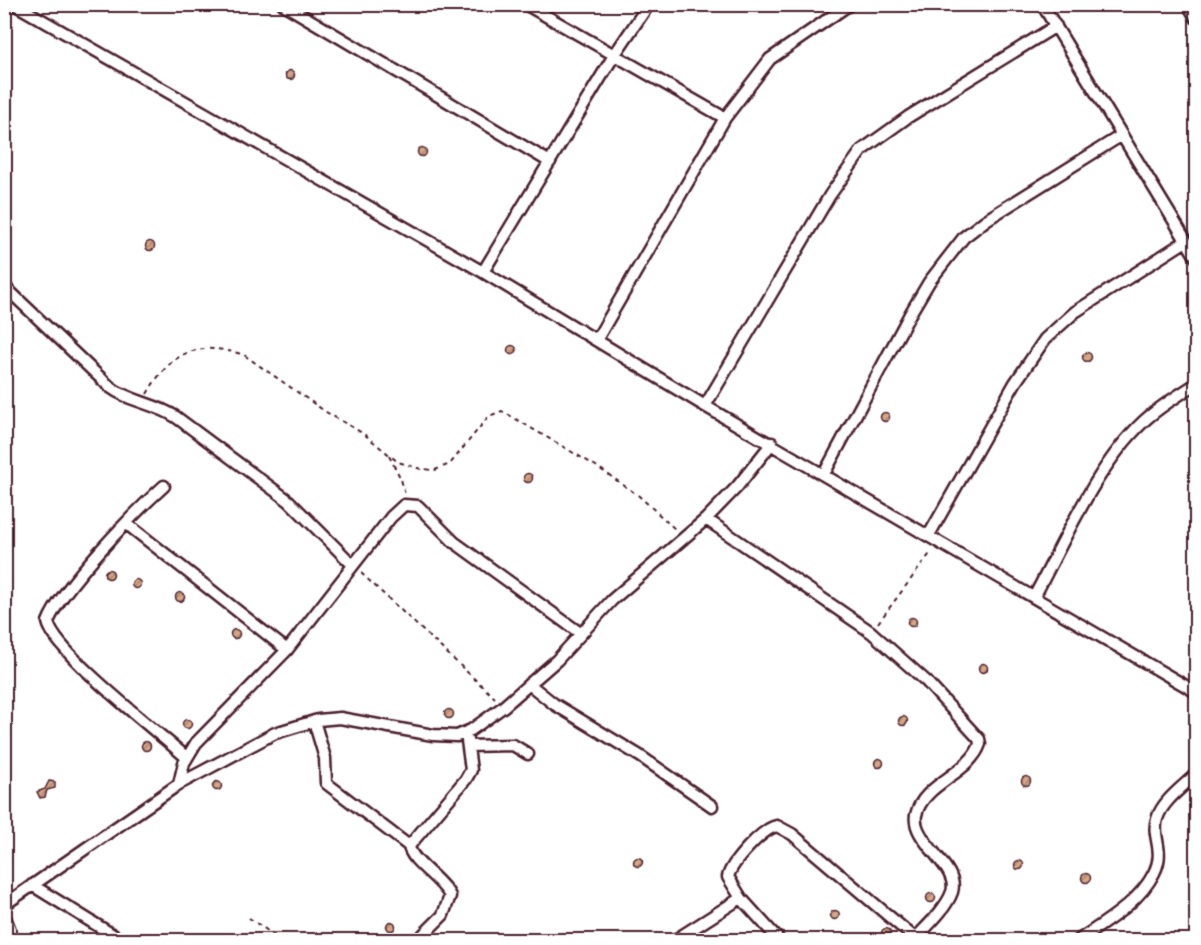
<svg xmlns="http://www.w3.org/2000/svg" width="1201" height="945" font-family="Mali,sans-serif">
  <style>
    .building { fill: url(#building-hatch); stroke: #4a1f2b; stroke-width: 1.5 }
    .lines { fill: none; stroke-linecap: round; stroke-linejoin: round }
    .street-casing { stroke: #4a1f2b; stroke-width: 15 }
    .secondary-casing { stroke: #4a1f2b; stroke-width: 18 }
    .path { stroke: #4a1f2b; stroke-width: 2; stroke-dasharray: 4.5 4.5; stroke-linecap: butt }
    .street { stroke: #fff; stroke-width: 10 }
    .secondary { stroke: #fff; stroke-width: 14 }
  </style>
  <defs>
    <pattern id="building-hatch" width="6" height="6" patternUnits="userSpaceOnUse" patternTransform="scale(1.5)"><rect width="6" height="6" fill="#d5a687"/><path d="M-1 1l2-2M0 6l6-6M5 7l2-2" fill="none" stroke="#af876f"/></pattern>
  </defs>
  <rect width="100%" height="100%" fill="#fff"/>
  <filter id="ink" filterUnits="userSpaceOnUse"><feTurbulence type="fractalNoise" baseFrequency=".0167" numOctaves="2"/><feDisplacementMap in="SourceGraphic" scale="12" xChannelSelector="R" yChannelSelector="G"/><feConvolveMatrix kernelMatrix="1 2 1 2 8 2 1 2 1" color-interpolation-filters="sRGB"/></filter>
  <g filter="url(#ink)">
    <path class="building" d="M285.5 75a4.5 4.5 0 1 1 9 0a4.5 4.5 0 1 1-9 0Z
      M417.5 152a4.5 4.5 0 1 1 9 0a4.5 4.5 0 1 1-9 0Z
      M145.5 246a4.5 4.5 0 1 1 9 0a4.5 4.5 0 1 1-9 0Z
      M507.5 350a4.5 4.5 0 1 1 9 0a4.5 4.5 0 1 1-9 0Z
      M1082.5 357a4.5 4.5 0 1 1 9 0a4.5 4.5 0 1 1-9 0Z
      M880.5 417a4.5 4.5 0 1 1 9 0a4.5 4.5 0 1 1-9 0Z
      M523.5 478a4.5 4.5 0 1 1 9 0a4.5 4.5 0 1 1-9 0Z
      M104.5 574a4.5 4.5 0 1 1 9 0a4.5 4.5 0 1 1-9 0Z
      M131.5 584a4.5 4.5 0 1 1 9 0a4.5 4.5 0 1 1-9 0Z
      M175.5 597a4.5 4.5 0 1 1 9 0a4.5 4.5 0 1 1-9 0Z
      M907.5 622a4.5 4.5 0 1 1 9 0a4.5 4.5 0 1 1-9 0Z
      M230.5 634a4.5 4.5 0 1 1 9 0a4.5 4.5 0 1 1-9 0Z
      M978.5 668a4.5 4.5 0 1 1 9 0a4.5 4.5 0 1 1-9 0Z
      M444.5 714a4.5 4.5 0 1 1 9 0a4.5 4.5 0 1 1-9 0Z
      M898.5 721a4.5 4.5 0 1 1 9 0a4.5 4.5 0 1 1-9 0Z
      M182.5 724a4.5 4.5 0 1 1 9 0a4.5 4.5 0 1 1-9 0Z
      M141.5 746a4.5 4.5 0 1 1 9 0a4.5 4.5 0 1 1-9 0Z
      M874.5 763a4.5 4.5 0 1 1 9 0a4.5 4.5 0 1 1-9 0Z
      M1021.5 781a4.5 4.5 0 1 1 9 0a4.5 4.5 0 1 1-9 0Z
      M49,781L55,782V788L47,790L45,797L40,798L37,792L45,789Z
      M212.5 786a4.5 4.5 0 1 1 9 0a4.5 4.5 0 1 1-9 0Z
      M633.5 862a4.5 4.5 0 1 1 9 0a4.5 4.5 0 1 1-9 0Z
      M1014.5 865a4.5 4.5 0 1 1 9 0a4.5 4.5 0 1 1-9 0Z
      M1081.5 878a4.5 4.5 0 1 1 9 0a4.5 4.5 0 1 1-9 0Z
      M926.5 898a4.5 4.5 0 1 1 9 0a4.5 4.5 0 1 1-9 0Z
      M830.5 915a4.5 4.5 0 1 1 9 0a4.5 4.5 0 1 1-9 0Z
      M386.5 926a4.5 4.5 0 1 1 9 0a4.5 4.5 0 1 1-9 0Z
      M881.5 933a4.5 4.5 0 1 1 9 0a4.5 4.5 0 1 1-9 0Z"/>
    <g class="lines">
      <g class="street-casing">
        <path id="street" d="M14,4L483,272L705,406L1196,692
          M283,4L550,162
          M525,4L725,118
          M1042,4L1196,257
          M1188,4L1196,18
          M483,272L613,57L649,4
          M4,286L110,387C130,402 155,403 176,417L289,501L353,565
          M597,339L725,118L770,59L850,4
          M705,406L830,195L862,150L908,117L1056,26
          M824,474L910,314L929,282L964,237L986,220L1122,135
          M164,486C135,512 62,587 48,622C53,651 159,733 186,757
          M706,519L871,632L926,681L979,739L980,744C970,774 923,783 916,815C911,841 960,867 952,892C946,909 927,926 915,939
          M127,524L287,650
          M929,535L1015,383L1045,339L1075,312L1186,241
          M1034,597C1065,540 1096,466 1144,421C1159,407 1179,395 1196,384
          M529,684L554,704L640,756L712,806
          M314,721L325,758L326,783L409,846
          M468,746L513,745L528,754
          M179,784L184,763L196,743L287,650L391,517L404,505L418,506L454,542L580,633
          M32,885L121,940
          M4,905L179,784L275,733L318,720L340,718L433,735L457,736L471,730L503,707L557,660L612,600L706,519L737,487L772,443
          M418,940L443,915L450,896C441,878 411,862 409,846L466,779L471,770L466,733
          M675,940L741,898
          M779,940L741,898L728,877C731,863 763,828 777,826L792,834L917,940
          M1079,940C1105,922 1139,903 1154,873C1166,850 1151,837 1157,819C1162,801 1184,786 1196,774"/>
      </g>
      <g class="secondary-casing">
        <path id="secondary" d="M4,919L8,929V940"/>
      </g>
      <path class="path" d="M147,394C171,352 196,340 244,355L326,412L364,434L398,462L421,469L435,470L450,464L489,416L502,411L596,466L639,496L676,530
        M389,456L401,479L405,495
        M361,573L495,698
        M878,623L932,551
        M249,918L281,940"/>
      <use href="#street" class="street"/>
      <use href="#secondary" class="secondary"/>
    </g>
  </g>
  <rect width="1201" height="945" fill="none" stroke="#fff" stroke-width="24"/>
  <rect x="12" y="12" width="1177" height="921" fill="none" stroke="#4a1f2b" stroke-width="2" filter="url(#ink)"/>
</svg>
